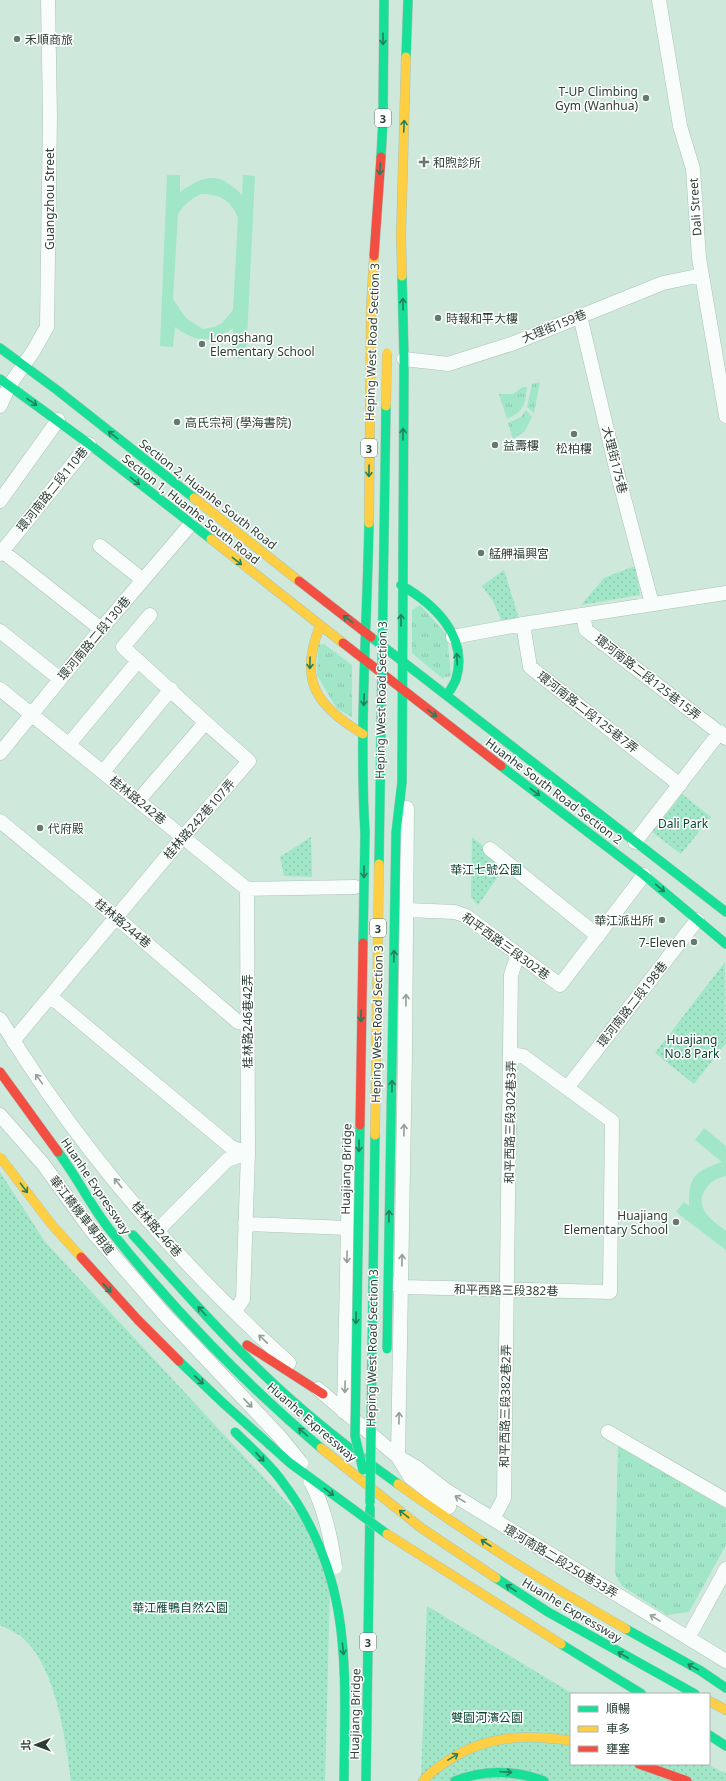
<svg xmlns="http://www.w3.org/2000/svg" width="726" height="1781" font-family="'Noto Sans','Noto Sans TC',sans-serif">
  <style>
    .grass { fill: url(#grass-tufts) }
    .park { fill: url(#park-dots) }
    .pitch { fill: #a0e6c7; fill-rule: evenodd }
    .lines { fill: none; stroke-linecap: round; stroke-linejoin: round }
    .street-casing { stroke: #acc2b8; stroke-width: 15 }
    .fast-casing { stroke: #acc2b8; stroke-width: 10 }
    .slow-casing { stroke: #acc2b8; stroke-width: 10 }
    .jam-casing { stroke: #acc2b8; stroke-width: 10 }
    .street { stroke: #f8fcfa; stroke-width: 14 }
    .fast { stroke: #16e098; stroke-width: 9 }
    .slow { stroke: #ffcf43; stroke-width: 9 }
    .jam { stroke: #f24e42; stroke-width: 9 }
    .street-bridge-casing { stroke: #acc2b8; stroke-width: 15; stroke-linecap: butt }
    .fast-bridge-casing { stroke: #b8c6bf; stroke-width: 10; stroke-linecap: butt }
    .slow-bridge-casing { stroke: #b8c6bf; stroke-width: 10; stroke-linecap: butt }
    .jam-bridge-casing { stroke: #b8c6bf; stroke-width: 10; stroke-linecap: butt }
    .street-bridge { stroke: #f8fcfa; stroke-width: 14 }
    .fast-bridge { stroke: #16e098; stroke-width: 9 }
    .slow-bridge { stroke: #ffcf43; stroke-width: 9 }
    .jam-bridge { stroke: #f24e42; stroke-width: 9 }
    .oneway { stroke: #237f5d }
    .oneway2 { stroke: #929e98 }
    .poi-dot { fill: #647a70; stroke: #fff; stroke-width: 1.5 }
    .labels { text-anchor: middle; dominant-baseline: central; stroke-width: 3; stroke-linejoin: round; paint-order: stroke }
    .shield { fill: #fff; stroke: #6b7972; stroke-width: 1 }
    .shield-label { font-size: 11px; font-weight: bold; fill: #2b3f36 }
    .poi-label { font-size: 12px; fill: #2b3f36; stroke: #fff; text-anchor: start }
    .street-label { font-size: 12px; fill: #2b3f36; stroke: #fff }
    .park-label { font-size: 12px; fill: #094530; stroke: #fff }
  </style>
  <defs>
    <pattern id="grass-tufts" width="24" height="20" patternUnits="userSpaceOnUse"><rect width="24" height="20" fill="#a0e6c7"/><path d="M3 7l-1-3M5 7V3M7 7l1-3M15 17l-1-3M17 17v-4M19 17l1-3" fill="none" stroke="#8ac6ac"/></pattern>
    <pattern id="park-dots" width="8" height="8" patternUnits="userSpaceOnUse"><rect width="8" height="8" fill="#a0e6c7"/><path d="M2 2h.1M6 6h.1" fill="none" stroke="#8ac6ac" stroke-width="1.8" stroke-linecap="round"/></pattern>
  </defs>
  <rect width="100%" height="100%" fill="#cee9dc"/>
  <path class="grass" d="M540,382L534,413L527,407L532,384Z
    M523,387H527C525,406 524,411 507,419L499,394H513Z
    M526,410L532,417L525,431L513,439L508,423L521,417Z
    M420,605L447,635L451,676L442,678L412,653V610Z
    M324,644L352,665V717L337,709L317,675L318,645Z
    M618,1446L726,1509V1545L689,1612L667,1615L622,1586L615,1574Z"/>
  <path class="park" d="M635,566L640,595L581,605L604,578Z
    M504,570L520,622L503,624L493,601L482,586Z
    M682,794L711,817L681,854L652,832Z
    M311,837L312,877L284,876L280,857Z
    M472,837L506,865L478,905L471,897Z
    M725,962L726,1043L694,1084L655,1053Z
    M0,1172L45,1242L331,1550L325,1781H71C65,1738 57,1670 24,1639C18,1633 7,1629 0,1625Z
    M427,1606L573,1694H571V1764H705L726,1773V1781H421Z"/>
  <path class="pitch" d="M167,175H180V192C206,174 219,172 242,195L243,175L255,176L246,359L232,358L233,328C211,344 197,343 175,327L173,347L160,346ZM201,194C220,194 231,200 238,218L233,310L222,323L214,327L203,329L186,318L173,299L178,214C185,204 190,199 201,194Z
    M704,1128L726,1146V1176C710,1179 695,1195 705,1212C710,1220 719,1225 726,1231V1250L676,1212L684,1202L689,1206C689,1175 694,1172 722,1162L695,1140Z"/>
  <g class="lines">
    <g class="street-casing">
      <path id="street" d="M659,0L680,126L693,169L699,258L726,416
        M580,316L616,468L652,604
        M404,359L448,364L514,343L663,283L702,275
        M0,406L9,386L34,350L47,327L50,116L48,0
        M0,501L58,420
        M100,546L143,580
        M2,551L101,629
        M0,554L89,444
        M583,616L586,630L726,738
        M523,624L530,667L680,785
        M0,631L60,679
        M453,637L523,624L726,593
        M0,689L247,889L355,887
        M69,744L138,661
        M0,753L101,629L190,525
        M103,772L171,689
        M138,801L205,723
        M0,821L116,917L238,1022L247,1024
        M635,842L720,732
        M490,849L598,936
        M407,910L455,912L466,916L560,985L644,875
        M51,997L231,1147L248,1153
        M0,1019C78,1148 178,1263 289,1363
        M13,1041L183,837L249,761C206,724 165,685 123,647L150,615
        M567,1088L697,920
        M0,1115L43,1164L91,1230L164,1314
        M245,1224L348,1228
        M157,1231L227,1160L248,1153
        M395,1284L402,1287L610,1292L612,1121L523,1056L511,1054
        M235,1311L243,1299L248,1153L247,889
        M318,1389L398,1457L410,1477L449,1507
        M344,1412L350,1134
        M608,1432L726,1500
        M398,1457L405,1055L407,808
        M400,1458L416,1467L447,1491L726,1661
        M493,1519L504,1498L511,975L518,954
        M688,1638L726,1569"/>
    </g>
    <g class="fast-casing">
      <path id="fast" d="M406,57L408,0
        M381,157L383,119L384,0
        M0,348L57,390L194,498
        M0,379L89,444L211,539
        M401,585C434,604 469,636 456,679C454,685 450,690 447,695
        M371,637L726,912
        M501,766L644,875L726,944
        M365,833C359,730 367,626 369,523
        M396,833L402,782L404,359L402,276
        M58,1152C77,1177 91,1206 110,1230C171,1307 246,1385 321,1448
        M133,1235C180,1287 226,1340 277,1387C315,1422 356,1454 398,1484
        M496,1578L548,1612L695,1694
        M626,1629L701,1671L726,1688
        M709,1735L726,1746
        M366,1781L370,1508
        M455,1781C485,1769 514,1770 544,1781"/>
    </g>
    <g class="slow-casing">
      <path id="slow" d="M402,276L401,235L406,57
        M194,498L299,581
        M369,523L371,307L374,256
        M211,539L343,643
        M320,626C298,680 316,706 363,734
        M321,1448L420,1527L496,1578
        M398,1484C471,1536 548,1585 626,1629
        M709,1701L726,1710
        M423,1781C430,1772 440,1766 449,1760C487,1735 528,1734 571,1741"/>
    </g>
    <g class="jam-casing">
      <path id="jam" d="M374,256L381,157
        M299,581L371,637
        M343,643L501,766
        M0,1072L58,1152
        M247,1345L323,1394
        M639,1764L687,1781"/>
    </g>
    <use href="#street" class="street"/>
    <use href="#fast" class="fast"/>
    <use href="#slow" class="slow"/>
    <use href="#jam" class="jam"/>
    <g class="street-bridge-casing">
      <path id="street-bridge" d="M164,1314L281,1438L301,1463
        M311,1482C325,1509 331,1537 335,1567"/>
    </g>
    <g class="fast-bridge-casing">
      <path id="fast-bridge" d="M379,864L386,406
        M363,943L365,833
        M360,1125L355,1436L363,1470
        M387,1349L396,833
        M179,1361L223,1403L290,1463L387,1534
        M235,1432C251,1448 268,1462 281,1480C354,1576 345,1668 344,1781
        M370,1503L375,1135
        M561,1644L642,1694"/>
    </g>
    <g class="slow-bridge-casing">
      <path id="slow-bridge" d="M386,406L387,353
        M375,1135L379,864
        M0,1157L52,1225L81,1257
        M387,1534L561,1644"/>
    </g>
    <g class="jam-bridge-casing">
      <path id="jam-bridge" d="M360,1125L363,943
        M81,1257L138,1320L179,1361"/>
    </g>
    <use href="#street-bridge" class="street-bridge"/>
    <use href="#fast-bridge" class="fast-bridge"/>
    <use href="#slow-bridge" class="slow-bridge"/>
    <use href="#jam-bridge" class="jam-bridge"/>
  </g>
  <defs><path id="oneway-shaft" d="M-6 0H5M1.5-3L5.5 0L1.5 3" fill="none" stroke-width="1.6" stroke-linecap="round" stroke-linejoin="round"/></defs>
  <g class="oneway">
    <use href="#oneway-shaft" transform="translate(383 39) rotate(90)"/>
    <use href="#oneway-shaft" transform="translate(404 126) rotate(-87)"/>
    <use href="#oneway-shaft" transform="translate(380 169) rotate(94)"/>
    <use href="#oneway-shaft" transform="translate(403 304) rotate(-91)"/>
    <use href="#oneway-shaft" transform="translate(32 402) rotate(35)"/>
    <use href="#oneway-shaft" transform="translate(403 434) rotate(-89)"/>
    <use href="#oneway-shaft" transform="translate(113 435) rotate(-142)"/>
    <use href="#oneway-shaft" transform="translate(369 471) rotate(91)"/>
    <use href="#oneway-shaft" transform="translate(135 481) rotate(39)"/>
    <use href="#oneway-shaft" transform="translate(237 561) rotate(38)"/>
    <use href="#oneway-shaft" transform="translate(348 619) rotate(-143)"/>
    <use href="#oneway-shaft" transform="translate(401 620) rotate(-90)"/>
    <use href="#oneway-shaft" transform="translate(457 659) rotate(-93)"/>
    <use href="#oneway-shaft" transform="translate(310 663) rotate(91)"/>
    <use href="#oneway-shaft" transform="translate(364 700) rotate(92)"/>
    <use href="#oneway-shaft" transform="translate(432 713) rotate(38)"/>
    <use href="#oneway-shaft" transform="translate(535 792) rotate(37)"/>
    <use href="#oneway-shaft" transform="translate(364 872) rotate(91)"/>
    <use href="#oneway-shaft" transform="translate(660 888) rotate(40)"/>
    <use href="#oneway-shaft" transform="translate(394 956) rotate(-89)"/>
    <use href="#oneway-shaft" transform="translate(361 1016) rotate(91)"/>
    <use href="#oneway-shaft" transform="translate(392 1086) rotate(-89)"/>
    <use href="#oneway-shaft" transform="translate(359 1146) rotate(91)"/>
    <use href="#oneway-shaft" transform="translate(24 1188) rotate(53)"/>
    <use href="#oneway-shaft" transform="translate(389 1216) rotate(-89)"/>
    <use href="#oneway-shaft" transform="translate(107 1288) rotate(47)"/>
    <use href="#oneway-shaft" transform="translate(202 1311) rotate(-132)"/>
    <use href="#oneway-shaft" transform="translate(356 1318) rotate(91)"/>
    <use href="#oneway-shaft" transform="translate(199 1380) rotate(43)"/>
    <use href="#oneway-shaft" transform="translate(303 1432) rotate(-138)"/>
    <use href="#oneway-shaft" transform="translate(260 1457) rotate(47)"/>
    <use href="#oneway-shaft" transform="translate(329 1492) rotate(37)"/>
    <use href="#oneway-shaft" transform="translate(404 1514) rotate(-142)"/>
    <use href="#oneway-shaft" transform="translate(486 1543) rotate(-147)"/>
    <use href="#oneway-shaft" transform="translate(511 1588) rotate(-146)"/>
    <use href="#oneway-shaft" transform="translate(343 1649) rotate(84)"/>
    <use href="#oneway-shaft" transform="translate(623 1655) rotate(-150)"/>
    <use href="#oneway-shaft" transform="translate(693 1667) rotate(-151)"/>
    <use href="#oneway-shaft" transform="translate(453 1757) rotate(-32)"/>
    <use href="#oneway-shaft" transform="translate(506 1772) rotate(4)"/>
  </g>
  <g class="oneway2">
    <use href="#oneway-shaft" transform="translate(406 1000) rotate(-89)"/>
    <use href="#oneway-shaft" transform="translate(39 1079) rotate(-125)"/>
    <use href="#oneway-shaft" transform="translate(404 1130) rotate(-89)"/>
    <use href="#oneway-shaft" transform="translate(118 1183) rotate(-129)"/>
    <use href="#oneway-shaft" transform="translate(347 1257) rotate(91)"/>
    <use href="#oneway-shaft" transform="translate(402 1260) rotate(-89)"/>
    <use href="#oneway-shaft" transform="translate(263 1339) rotate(-136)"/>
    <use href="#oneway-shaft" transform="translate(345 1387) rotate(91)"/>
    <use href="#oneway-shaft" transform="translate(248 1403) rotate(46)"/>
    <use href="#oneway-shaft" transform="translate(399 1418) rotate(-89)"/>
    <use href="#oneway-shaft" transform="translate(460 1499) rotate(-149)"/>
    <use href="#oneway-shaft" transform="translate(655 1618) rotate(-148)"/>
  </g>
  <g class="poi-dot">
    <circle cx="17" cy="39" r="4"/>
    <circle cx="646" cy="98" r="4"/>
    <path d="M422 156h4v4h4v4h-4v4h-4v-4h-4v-4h4z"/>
    <circle cx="438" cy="318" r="4"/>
    <circle cx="202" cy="344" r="4"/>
    <circle cx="177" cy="422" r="4"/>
    <circle cx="574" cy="434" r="4"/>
    <circle cx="495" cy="445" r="4"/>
    <circle cx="481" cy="553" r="4"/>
    <circle cx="40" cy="828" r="4"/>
    <circle cx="662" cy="920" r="4"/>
    <circle cx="694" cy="942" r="4"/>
    <circle cx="676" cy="1222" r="4"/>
  </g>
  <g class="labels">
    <g class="shield">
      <rect x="375" y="109" width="16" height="18" rx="3"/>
      <rect x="361" y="439" width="16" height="18" rx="3"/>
      <rect x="370" y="919" width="16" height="18" rx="3"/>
      <rect x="360" y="1633" width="16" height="18" rx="3"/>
    </g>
    <g class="shield-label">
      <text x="383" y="118">3</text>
      <text x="369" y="448">3</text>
      <text x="378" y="928">3</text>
      <text x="368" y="1642">3</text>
    </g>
    <g class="poi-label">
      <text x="25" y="39">禾順商旅</text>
      <text x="638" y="91" text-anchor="end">T-UP Climbing<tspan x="638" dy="14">Gym (Wanhua)</tspan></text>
      <text x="433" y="162">和煦診所</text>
      <text x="446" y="318">時報和平大樓</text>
      <text x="210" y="337">Longshang<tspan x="210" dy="14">Elementary School</tspan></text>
      <text x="185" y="422">高氏宗祠 (學海書院)</text>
      <text x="503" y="445">益壽樓</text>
      <text x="574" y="448" text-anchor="middle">松柏樓</text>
      <text x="489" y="553">艋舺福興宮</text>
      <text x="48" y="828">代府殿</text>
      <text x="654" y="920" text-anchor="end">華江派出所</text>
      <text x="686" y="942" text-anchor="end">7-Eleven</text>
      <text x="668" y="1215" text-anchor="end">Huajiang<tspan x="668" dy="14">Elementary School</tspan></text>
    </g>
    <g class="street-label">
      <text transform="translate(49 199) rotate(-90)">Guangzhou Street</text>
      <text transform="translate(695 207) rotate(-94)">Dali Street</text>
      <text transform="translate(554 326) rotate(-22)">大理街159巷</text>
      <text transform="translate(372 342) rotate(-88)">Heping West Road Section 3</text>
      <text transform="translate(615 460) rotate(76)">大理街175巷</text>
      <text transform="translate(52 489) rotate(-51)">環河南路二段110巷</text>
      <text transform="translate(208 494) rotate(38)">Section 2, Huanhe South Road</text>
      <text transform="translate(191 509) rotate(38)">Section 1, Huanhe South Road</text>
      <text transform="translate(94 638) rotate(-50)">環河南路二段130巷</text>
      <text transform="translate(648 677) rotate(38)">環河南路二段125巷15弄</text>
      <text transform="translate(381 700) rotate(-89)">Heping West Road Section 3</text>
      <text transform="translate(588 712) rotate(38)">環河南路二段125巷7弄</text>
      <text transform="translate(554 791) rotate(37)">Huanhe South Road Section 2</text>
      <text transform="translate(138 800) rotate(39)">桂林路242巷</text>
      <text transform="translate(199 819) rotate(-49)">桂林路242巷107弄</text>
      <text transform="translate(123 923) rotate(40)">桂林路244巷</text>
      <text transform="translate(506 946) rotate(36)">和平西路三段302巷</text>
      <text transform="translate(632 1004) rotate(-52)">環河南路二段198巷</text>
      <text transform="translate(247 1021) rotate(-90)">桂林路246巷42弄</text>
      <text transform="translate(377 1024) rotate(-89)">Heping West Road Section 3</text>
      <text transform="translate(510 1122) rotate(-89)">和平西路三段302巷3弄</text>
      <text transform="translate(346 1169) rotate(-89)">Huajiang Bridge</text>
      <text transform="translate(96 1186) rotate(56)">Huanhe Expressway</text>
      <text transform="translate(82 1215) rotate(52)">華江橋機車專用道</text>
      <text transform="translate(157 1229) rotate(49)">桂林路246巷</text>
      <text transform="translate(506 1290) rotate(1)">和平西路三段382巷</text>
      <text transform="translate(372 1348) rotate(-89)">Heping West Road Section 3</text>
      <text transform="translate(505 1406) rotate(-89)">和平西路三段382巷2弄</text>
      <text transform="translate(312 1422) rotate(41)">Huanhe Expressway</text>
      <text transform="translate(561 1561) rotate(31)">環河南路二段250巷33弄</text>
      <text transform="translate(572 1610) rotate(31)">Huanhe Expressway</text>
      <text transform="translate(355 1714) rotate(-89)">Huajiang Bridge</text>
    </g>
    <g class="park-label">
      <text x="683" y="823">Dali Park</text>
      <text x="486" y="869">華江七號公園</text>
      <text x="692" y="1039">Huajiang<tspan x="692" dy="14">No.8 Park</tspan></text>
      <text x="180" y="1607">華江雁鴨自然公園</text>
      <text x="487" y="1717">雙園河濱公園</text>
    </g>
  </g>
  <rect x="570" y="1693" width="140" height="72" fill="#ffffff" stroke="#aab2af"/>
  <rect x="578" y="1706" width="20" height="6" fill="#16e098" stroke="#aab2af"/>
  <text x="606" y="1713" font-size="12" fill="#2b3f36">順暢</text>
  <rect x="578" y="1726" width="20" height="6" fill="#ffcf43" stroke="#aab2af"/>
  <text x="606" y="1733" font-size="12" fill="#2b3f36">車多</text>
  <rect x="578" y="1746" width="20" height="6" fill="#f24e42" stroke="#aab2af"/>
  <text x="606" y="1753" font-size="12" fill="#2b3f36">壅塞</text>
  <g transform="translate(36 1745) rotate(269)" stroke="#ffffff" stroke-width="3" paint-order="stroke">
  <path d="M0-3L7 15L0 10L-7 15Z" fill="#2b3f36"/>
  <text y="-6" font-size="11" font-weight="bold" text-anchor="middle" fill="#2b3f36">北</text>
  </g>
</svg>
